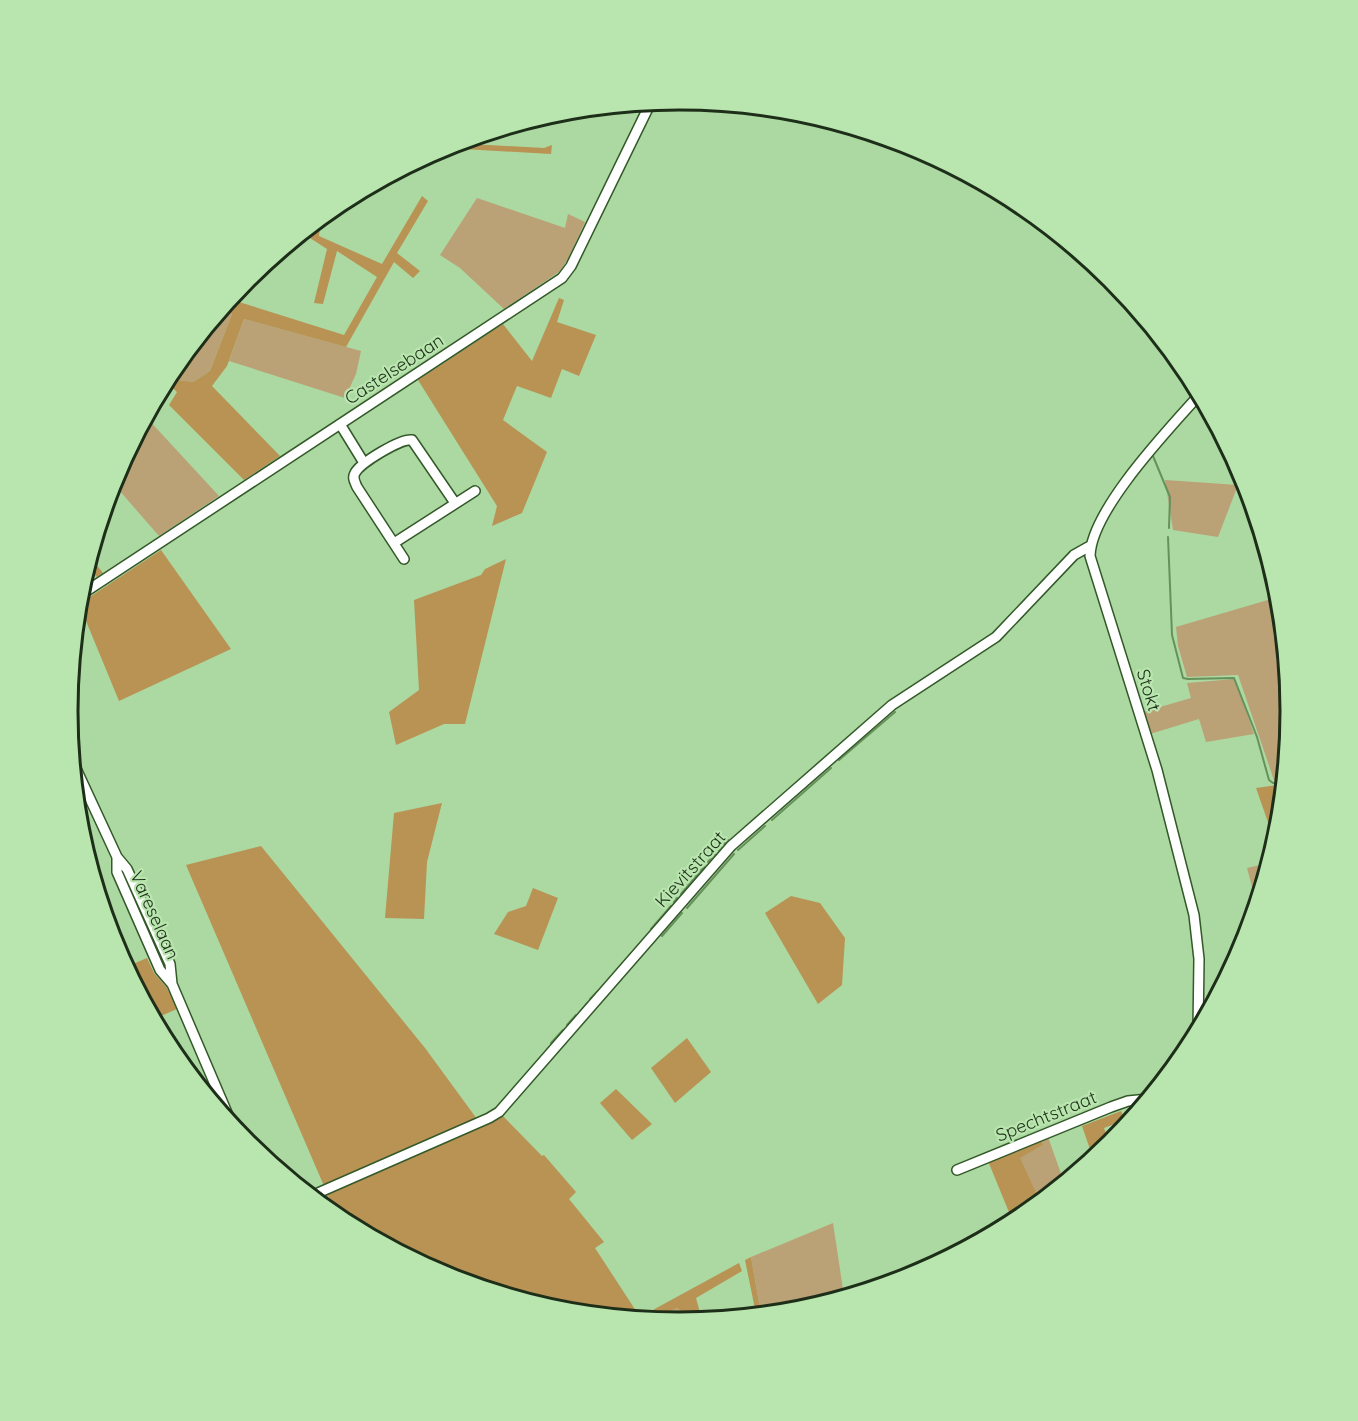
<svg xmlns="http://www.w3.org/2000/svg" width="1358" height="1421" font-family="Quicksand,sans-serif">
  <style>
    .green { fill: #bba176 }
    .forest { fill: #b89354 }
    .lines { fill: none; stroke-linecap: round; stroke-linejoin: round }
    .stream { stroke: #66915b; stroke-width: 2 }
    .minor-casing { stroke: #335929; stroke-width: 12 }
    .minor { stroke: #fff; stroke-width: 9 }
    .labels { text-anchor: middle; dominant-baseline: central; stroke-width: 4.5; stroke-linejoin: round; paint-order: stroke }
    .street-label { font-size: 18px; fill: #1d2e19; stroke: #b9e5ae }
    .rim { fill: none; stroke: #1d2e19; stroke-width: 3 }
  </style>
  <rect width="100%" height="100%" fill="#acd8a2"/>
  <path class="green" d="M477,198L565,228L568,214L585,222L569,257L559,272L504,309L460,268L440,255Z
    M220,310L232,314L210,371L193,382L178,380L170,373L171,370Z
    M244,319L361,351L356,374L345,398L229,361Z
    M146,417L219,496L159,536L112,482Z
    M1165,480L1238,485L1218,537L1173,530Z
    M1278,597L1290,711L1283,782L1275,783L1238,675L1187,677L1178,646L1176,627Z
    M1235,679L1254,734L1206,742L1199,719L1150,734L1143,712L1191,698L1187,683Z
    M1269,863L1257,902H1256L1247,868Z
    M1048,1137L1064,1182L1048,1195L1039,1199L1019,1158L1043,1145L1041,1138Z
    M833,1223L844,1296L798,1310L761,1314L751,1257Z
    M677,1308L685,1316V1321L654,1320Z"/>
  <path class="forest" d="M453,143L544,148L552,145L551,154L445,148L443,158L425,156Z
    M422,196L428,201L397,253L420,271L413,278L394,262L346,347L244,319L227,366L212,386L280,456L244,480L169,405L177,392L165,381L170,373L178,380L193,382L210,371L232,314L220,310L245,280L239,302L344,335L377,277L337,251L323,304L314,303L327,249L310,238L299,235L321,217L319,236L382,264Z
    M559,298L564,300L557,322L596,335L579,376L562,369L551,398L517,386L503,420L547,452L522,513L492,526L497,506L418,380L503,324L532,361Z
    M161,550L231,649L119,701L79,604Z
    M506,559L465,724H444L396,745L389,712L419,690L414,600L481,575L485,569Z
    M95,563L103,573L97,577L92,572L84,576L87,567Z
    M1283,784L1279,830L1275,842L1256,788Z
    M442,803L427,862L424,919L385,918L394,813Z
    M261,846L425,1048L477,1119L324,1186L186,865Z
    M533,888L558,898L538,950L494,934L508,912L526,906Z
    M791,896L820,903L845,938L842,985L818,1004L765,913Z
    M147,958L154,973L167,988L177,1009L154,1019L126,967Z
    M687,1038L711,1072L675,1103L651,1068Z
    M616,1089L652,1124L632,1140L600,1103Z
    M1121,1111L1125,1120L1104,1128L1110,1144L1093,1158L1082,1126Z
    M501,1114L542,1156L544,1155L576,1192L569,1199L604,1242L595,1248L640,1317L739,1263L742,1271L696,1298L702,1320L685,1321V1316L677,1308L654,1320L559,1310L445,1275L339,1219L327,1193L479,1127Z
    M1041,1138L1043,1145L1020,1158L1039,1199L1048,1195L1013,1222L988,1161Z
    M327,1194L337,1217L315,1199Z
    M967,1247L917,1273L911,1266Z
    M751,1257L761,1314H756L745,1260Z"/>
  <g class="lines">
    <path class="stream" d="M1153,456L1170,497L1169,528
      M1168,537L1172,635L1183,678L1188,679L1234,678L1257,737L1269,780L1273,783L1283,782
      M839,760L895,712
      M772,820L831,768
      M724,844L728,840
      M719,850L721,847
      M738,850L765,826
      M708,862L715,854
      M681,894L704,867
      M674,902L677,898
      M687,908L734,854
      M651,929L671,906
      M662,936L682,913
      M590,999L598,991
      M579,1013L587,1003
      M567,1025L576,1015
      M551,1043L563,1030"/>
    <g class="minor-casing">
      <path id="minor" d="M340,424L364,463
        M394,543L475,491
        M404,559L357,487C355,482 352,478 355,473C360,463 401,438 412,440L455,503
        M79,596L562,278L571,266L651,102
        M72,760L117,857L127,869L170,964L172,984L228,1115V1121
        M117,857V872L160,970L172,984
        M1198,1031L1199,959L1194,915L1157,770L1090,556C1091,510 1169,429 1200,394
        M957,1170L1111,1107L1128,1101L1148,1099
        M311,1196L489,1118L499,1112L731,846L892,705L996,637L1074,555L1090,546"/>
    </g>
    <use href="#minor" class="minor"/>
  </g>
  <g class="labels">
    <g class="street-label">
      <text transform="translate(394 369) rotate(-33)">Castelsebaan</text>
      <text transform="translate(1149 690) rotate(73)">Stokt</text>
      <text transform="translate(690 869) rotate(-48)">Kievitstraat</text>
      <text transform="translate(155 915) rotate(66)">Vareselaan</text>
      <text transform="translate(1046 1116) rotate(-22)">Spechtstraat</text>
    </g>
  </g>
  <path d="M0 0H1358V1421H0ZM78 711a601 601 0 1 1 1202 0a601 601 0 1 1-1202 0Z" fill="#b9e5ae" fill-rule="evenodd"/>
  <path class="rim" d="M78 711a601 601 0 1 1 1202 0a601 601 0 1 1-1202 0Z"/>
</svg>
